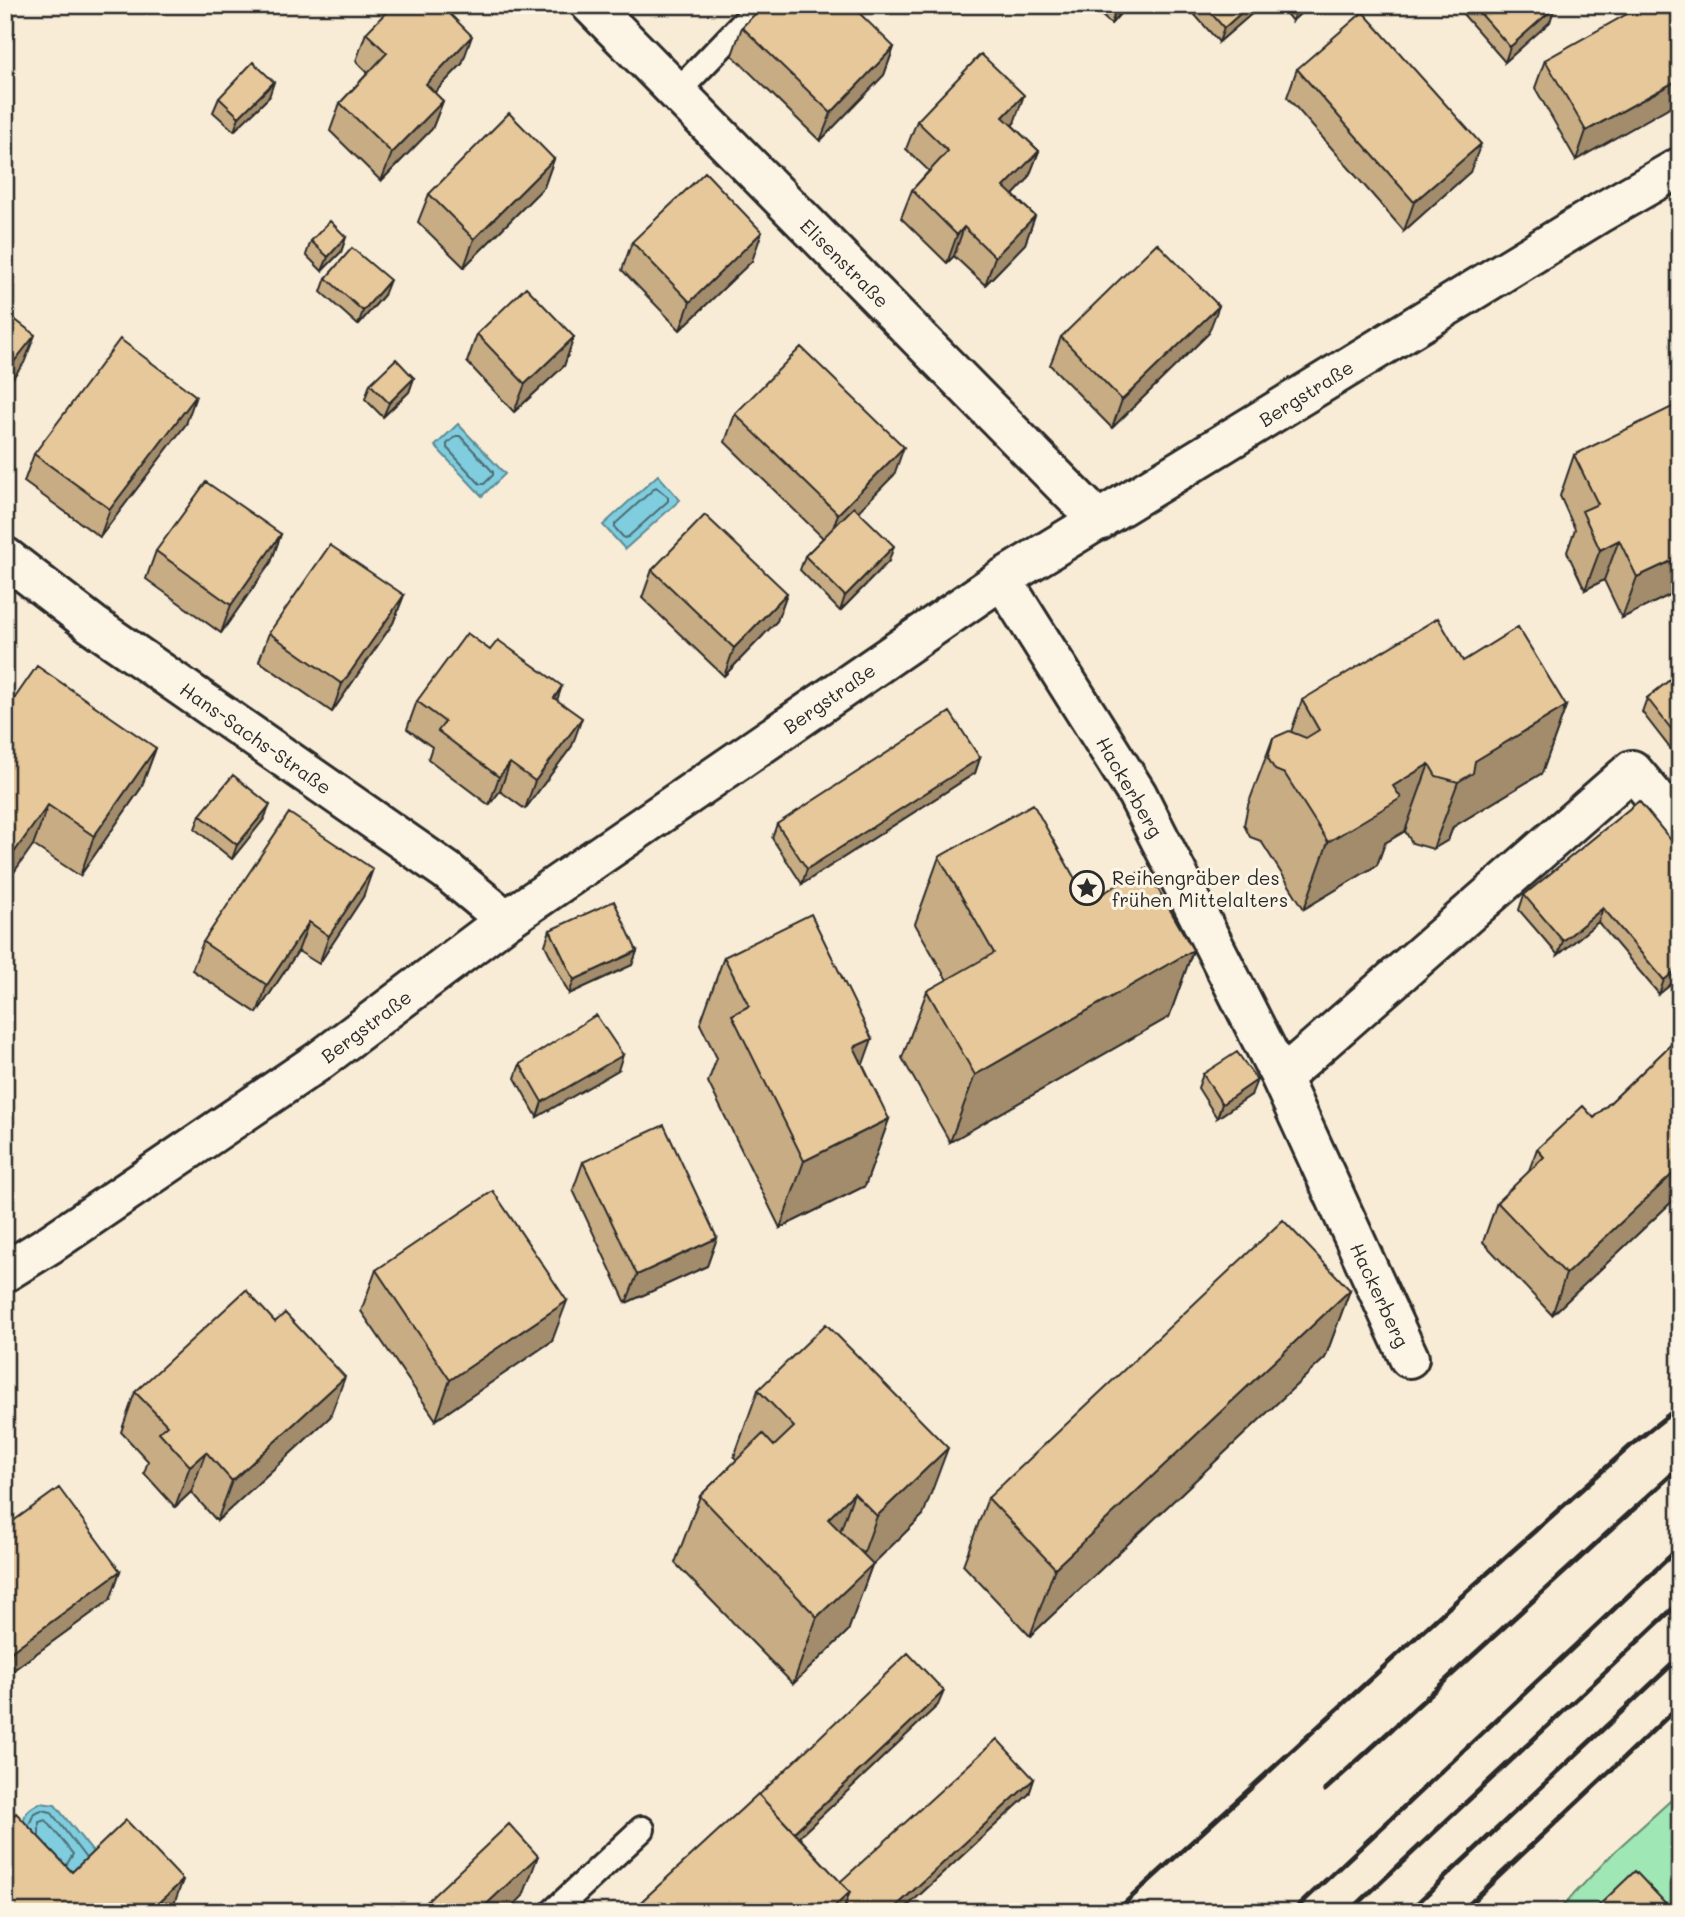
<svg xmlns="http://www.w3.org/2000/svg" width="1685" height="1917" font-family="Mali,sans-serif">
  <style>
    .green { fill: #9fe7b5; stroke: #658970; stroke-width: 2 }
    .water { fill: #7fcdde; stroke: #5d8c96; stroke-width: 2 }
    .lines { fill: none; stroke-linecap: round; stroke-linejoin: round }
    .shore { stroke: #4d6c73; stroke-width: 2 }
    .service-casing { stroke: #2b2b2b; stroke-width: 30 }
    .minor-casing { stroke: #2b2b2b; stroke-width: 44 }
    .service { stroke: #fcf5e5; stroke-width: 24 }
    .minor { stroke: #fcf5e5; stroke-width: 38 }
    .rail { stroke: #2b2b2b; stroke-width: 5 }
    .wall { fill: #c7ac84; stroke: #2b2b2b; stroke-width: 2 }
    .shaded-wall { fill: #a28c6c; stroke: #2b2b2b; stroke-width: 2 }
    .building { fill: #e7c89a; stroke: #2b2b2b; stroke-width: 2 }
    .labels { text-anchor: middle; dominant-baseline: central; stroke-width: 6; stroke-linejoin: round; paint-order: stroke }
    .street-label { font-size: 19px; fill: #2b2b2b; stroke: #fcf5e5 }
    .poi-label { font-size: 19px; fill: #2b2b2b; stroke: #fcf5e5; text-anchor: start }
  </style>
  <rect width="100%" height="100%" fill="#f8ecd6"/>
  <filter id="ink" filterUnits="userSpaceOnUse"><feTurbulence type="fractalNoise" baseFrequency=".0143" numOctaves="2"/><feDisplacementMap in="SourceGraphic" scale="14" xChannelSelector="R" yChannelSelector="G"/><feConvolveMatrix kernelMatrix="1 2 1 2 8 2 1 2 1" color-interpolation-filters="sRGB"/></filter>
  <g filter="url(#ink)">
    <path class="green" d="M1680,1792V1912H1557L1615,1851Z"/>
    <path class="water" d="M458,424L505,474L482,496L435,446Z
      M658,475L680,500L625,549L603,525Z
      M40,1803L55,1805L96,1856L62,1893L22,1828C24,1814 27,1809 40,1803Z"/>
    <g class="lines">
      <path class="shore" d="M456,436H460L493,472V475L484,484H480L447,448V444Z
        M656,487L668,497V501L628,537L624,538L615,528V524Z
        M29,1825L34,1813L42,1810L51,1812L85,1857
        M39,1835V1822L46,1820L73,1854L67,1864"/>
      <g class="service-casing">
        <path id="service" d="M677,92L761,5
          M553,1912L642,1829"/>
      </g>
      <g class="minor-casing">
        <path id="minor" d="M591,5L1099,521
          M5,557L93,625L447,871L506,920
          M1002,579L1137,794L1281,1078L1409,1358
          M1281,1078L1632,770L1680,827
          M5,1272L50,1244L319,1061L506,920L1002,579L1598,214L1680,167"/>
      </g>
      <use href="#service" class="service"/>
      <use href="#minor" class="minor"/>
      <path class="rail" d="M1325,1790L1680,1467
        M1115,1912L1446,1610L1636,1441L1680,1406
        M1292,1912L1680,1547
        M1349,1912L1680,1602
        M1408,1912L1680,1657
        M1461,1912L1680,1705"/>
    </g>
    <path class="wall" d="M1090,5H1128L1111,24Z
      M1186,5H1257L1255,11L1219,42Z
      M1279,5H1310L1292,21Z
      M1455,5H1553L1550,22L1505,62Z
      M1680,9V101L1576,160L1535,88L1545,60Z
      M742,27L894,47L884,75L820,141L732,55Z
      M366,33L462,64L434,93L443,101L432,129L381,181L330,131L340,103L368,73L356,61Z
      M1297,69L1470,172L1404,231L1287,97Z
      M269,97L234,131L213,112L219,98Z
      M917,121L1014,123L1012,125L1039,151L1028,179L1013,195L1035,216L1025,244L985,285L954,256L947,263L901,218L912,190L929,171L906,149Z
      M554,159L544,187L464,267L418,222L429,194Z
      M346,237L341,252L322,271L306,255L311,241Z
      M632,242L752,261L680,330L622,270Z
      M326,278L384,295L358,325L321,292Z
      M477,334L574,337L564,366L514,412L467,362Z
      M1208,334L1112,428L1050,365L1061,337Z
      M414,378L409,392L383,417L365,399L370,384Z
      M735,414L894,475L858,511L889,561L840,611L800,570L805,556L823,538L725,442Z
      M186,424L100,537L24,482L34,454Z
      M1574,455L1680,590L1622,618L1604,580L1585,590L1567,552L1575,529L1560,496Z
      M281,534L271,562L221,633L146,579L156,551Z
      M652,570L787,593L777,621L724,676L642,598Z
      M404,595L393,623L332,712L259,661L269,633Z
      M1463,661L1566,706L1542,773L1453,827L1448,840L1433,849L1412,843L1405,831L1385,843L1377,865L1304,909L1261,841L1250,837L1244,825L1248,805L1273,738L1291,732L1302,700Z
      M1680,672V761L1642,712L1647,698Z
      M557,700L572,746L525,809L500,791L489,805L428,759L432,747L407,729L417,701Z
      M5,712L156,748L141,788L80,876L33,845Z
      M980,758L975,773L802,884L772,838L777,824Z
      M200,815L264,819L232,859L195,829Z
      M1680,851V977L1659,994L1598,922L1558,955L1519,910L1524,895Z
      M939,857L1088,902L1193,950L1169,1017L950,1142L902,1058L927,991L947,980L915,924Z
      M363,897L319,964L298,951L257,1013L192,970L203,942Z
      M550,930L637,951L632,965L569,994L545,945Z
      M724,957L889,1119L865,1186L780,1228L708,1082L717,1058L700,1024Z
      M1680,1036V1194L1552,1315L1483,1242L1497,1202L1528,1173L1537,1149L1594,1118Z
      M520,1064L618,1070L537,1117L515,1078Z
      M1203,1074L1251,1095L1217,1118L1198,1088Z
      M583,1162L717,1238L707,1266L626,1303L573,1190Z
      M376,1270L552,1341L436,1420L361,1311Z
      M1350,1290L1325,1358L1030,1636L963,1565L988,1498Z
      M758,1390L923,1515L872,1565L848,1631L793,1684L675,1563L700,1496L737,1460L734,1457Z
      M135,1392L330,1417L217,1521L191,1492L175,1507L144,1473L148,1461L121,1432Z
      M5,1527L120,1571L110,1600L5,1676Z
      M938,1705L799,1837L840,1882L1034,1779L1029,1794L901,1912H630L759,1795Z
      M72,1872L171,1912H5Z"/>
    <path class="shaded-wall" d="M1118,5H1128L1111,24Z
      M1250,5H1257L1255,11L1219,42L1224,28Z
      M1299,5H1310L1292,21L1297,6Z
      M1555,7L1550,22L1505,62L1510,47Z
      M472,36L462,64L416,112L426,84Z
      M894,47L884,75L820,141L831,113Z
      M1680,79V101L1576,160L1586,131Z
      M274,82L269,97L234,131L239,117Z
      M1024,95L1014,123L993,145L1003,117Z
      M443,101L432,129L381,181L392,153Z
      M1481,144L1470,172L1404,231L1414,202Z
      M1039,151L1028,179L994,215L1004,187Z
      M554,159L544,187L464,267L474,239Z
      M1035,216L1025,244L985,285L995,257Z
      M964,227L954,256L947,263L957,235Z
      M762,232L752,261L680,330L690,302Z
      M346,237L341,252L322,271L328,257Z
      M390,280L384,295L358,325L363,311Z
      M1219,306L1208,334L1112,428L1122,400Z
      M35,335L24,363L5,388V373Z
      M574,337L564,366L514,412L525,384Z
      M414,378L409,392L383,417L389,403Z
      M196,396L186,424L100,537L110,509Z
      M904,447L894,475L828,542L838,514Z
      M281,534L271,562L221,633L231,605Z
      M1619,540L1604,580L1585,590L1600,550Z
      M894,546L889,561L840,611L845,596Z
      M1680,557V590L1622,618L1637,577Z
      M787,593L777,621L724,676L734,648Z
      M404,595L393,623L332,712L342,684Z
      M562,686L552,715L554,698Z
      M1566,706L1542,773L1453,827L1448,840L1433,849L1458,782L1475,761Z
      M582,718L572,746L525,809L535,781Z
      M156,748L141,788L80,876L94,836Z
      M980,758L975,773L802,884L807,869Z
      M510,763L500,791L489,805L499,777Z
      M1429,764L1405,831L1385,843L1377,865L1304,909L1328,842L1393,786Z
      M48,805L33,845L5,885V865Z
      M270,805L264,819L232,859L237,845Z
      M373,869L363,897L319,964L329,936Z
      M1603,908L1598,922L1558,955L1563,941Z
      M309,922L298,951L257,1013L267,985Z
      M1193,950L1169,1017L950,1142L975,1075Z
      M637,951L632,965L569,994L574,980Z
      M1680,967V977L1659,994L1664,980Z
      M872,1039L848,1106L854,1047Z
      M623,1055L618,1070L537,1117L542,1102Z
      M1257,1080L1251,1095L1217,1118L1222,1104Z
      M889,1119L865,1186L780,1228L804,1161Z
      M1680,1167V1194L1552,1315L1566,1274Z
      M717,1238L707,1266L626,1303L637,1275Z
      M1350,1290L1325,1358L1030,1636L1055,1568Z
      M567,1301L552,1341L436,1420L450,1380Z
      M345,1377L330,1417L217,1521L232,1481Z
      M948,1448L923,1515L872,1565L848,1631L793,1684L817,1617L853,1583L877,1516Z
      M206,1452L191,1492L175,1507L190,1466Z
      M854,1493L830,1560L828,1519Z
      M120,1571L110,1600L5,1676V1669L12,1651Z
      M944,1691L938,1705L779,1856L785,1841Z
      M1034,1779L1029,1794L901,1912H890Z
      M538,1856L523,1896L507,1912H478Z
      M183,1880L171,1912H150Z
      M850,1892L843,1912H829Z"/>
    <path class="building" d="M393,5H441L472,36L426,84L443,101L392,153L340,103L387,53L366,33Z
      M764,5H851L894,47L831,113L742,27Z
      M1204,5H1250L1224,28Z
      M1473,5H1553L1555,7L1510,47Z
      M1643,5H1671L1675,12L1680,9V79L1586,131L1545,60Z
      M1363,12L1481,144L1414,202L1297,69Z
      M981,54L1024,95L1003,117L1039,151L1004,187L1035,216L995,257L964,227L957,235L912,190L948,151L917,121Z
      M253,62L274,82L239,117L219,98Z
      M509,113L554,159L474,239L429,194Z
      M705,172L762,232L690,302L632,242Z
      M330,221L346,237L328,257L311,241Z
      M1157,243L1219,306L1122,400L1061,337Z
      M352,248L390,280L363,311L326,278Z
      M526,287L574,337L525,384L477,334Z
      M5,312L35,335L5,373Z
      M120,339L196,396L110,509L34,454Z
      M801,347L904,447L838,514L735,414Z
      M396,359L414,378L389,403L370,384Z
      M1674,406L1680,417V557L1637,577L1619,540L1600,550L1582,511L1598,504L1574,455Z
      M206,482L281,534L231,605L156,551Z
      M854,507L894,546L845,596L805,556Z
      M705,515L787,593L734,648L652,570Z
      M330,545L404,595L342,684L269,633Z
      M1438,618L1463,661L1518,627L1566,706L1475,761L1473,773L1458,782L1436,776L1429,764L1393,786L1401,798L1328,842L1285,774L1275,770L1268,758L1273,738L1289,731L1306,738L1319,730L1302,700Z
      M467,633L490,650L498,640L562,686L554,698L582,718L535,781L510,763L499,777L438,731L445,722L417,701Z
      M37,666L156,748L94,836L48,805L5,865V712Z
      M1680,672V740L1647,698Z
      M950,712L980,758L807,869L777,824Z
      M233,775L270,805L237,845L200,815Z
      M1639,801L1680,851V967L1664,980L1603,908L1563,941L1524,895Z
      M1033,804L1088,902L1146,868L1193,950L975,1075L927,991L994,953L939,857Z
      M289,813L373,869L329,936L309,922L267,985L203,942Z
      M614,901L637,951L574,980L550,930Z
      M811,914L872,1039L854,1047L889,1119L804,1161L732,1015L749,1006L724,957Z
      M596,1015L623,1055L542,1102L520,1064Z
      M1680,1036V1167L1566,1274L1497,1202L1544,1157L1537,1149L1583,1106L1594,1118Z
      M1237,1052L1257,1080L1222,1104L1203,1074Z
      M664,1125L717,1238L637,1275L583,1162Z
      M493,1191L567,1301L450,1380L376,1270Z
      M1283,1220L1350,1290L1055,1568L988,1498Z
      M246,1290L275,1322L285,1313L345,1377L232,1481L206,1452L190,1466L159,1432L167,1425L135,1392Z
      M826,1324L948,1448L877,1516L854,1493L828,1519L873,1564L817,1617L700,1496L763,1434L774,1446L794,1427L758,1390Z
      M59,1488L120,1571L12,1651L5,1641V1527Z
      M908,1653L944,1691L794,1832L759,1795Z
      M997,1739L1034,1779L890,1912H852L845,1905L850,1892L840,1882Z
      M758,1794L850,1892L829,1912H630Z
      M16,1813L72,1872L126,1820L183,1880L150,1912H140L134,1906L128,1912H5V1824Z
      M509,1824L538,1856L478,1912H416Z
      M1635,1871L1674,1912H1592Z"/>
  </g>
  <defs>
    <g id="sight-ring" transform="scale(1.75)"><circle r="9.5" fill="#fcf5e5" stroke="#2b2b2b" stroke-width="1.5"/><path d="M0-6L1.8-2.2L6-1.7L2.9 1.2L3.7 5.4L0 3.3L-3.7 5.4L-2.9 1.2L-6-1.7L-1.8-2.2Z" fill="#2b2b2b"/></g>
  </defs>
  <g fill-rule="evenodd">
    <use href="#sight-ring" x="1087" y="888"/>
  </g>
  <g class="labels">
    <g class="street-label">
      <text transform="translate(845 263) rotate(45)">Elisenstraße</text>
      <text transform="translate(1306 393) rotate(-32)">Bergstraße</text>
      <text transform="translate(829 698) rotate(-35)">Bergstraße</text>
      <text transform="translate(256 738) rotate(35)">Hans-Sachs-Straße</text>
      <text transform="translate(1130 787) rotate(60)">Hackerberg</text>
      <text transform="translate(366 1026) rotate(-37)">Bergstraße</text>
      <text transform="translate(1380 1295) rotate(65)">Hackerberg</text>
    </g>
    <g class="poi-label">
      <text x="1112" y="877">Reihengräber des<tspan x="1112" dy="22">frühen Mittelalters</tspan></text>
    </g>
  </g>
  <rect width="1685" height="1917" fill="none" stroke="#fcf5e5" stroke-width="28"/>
  <rect x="14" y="14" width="1657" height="1889" fill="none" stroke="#2b2b2b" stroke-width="2.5" filter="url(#ink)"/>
</svg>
